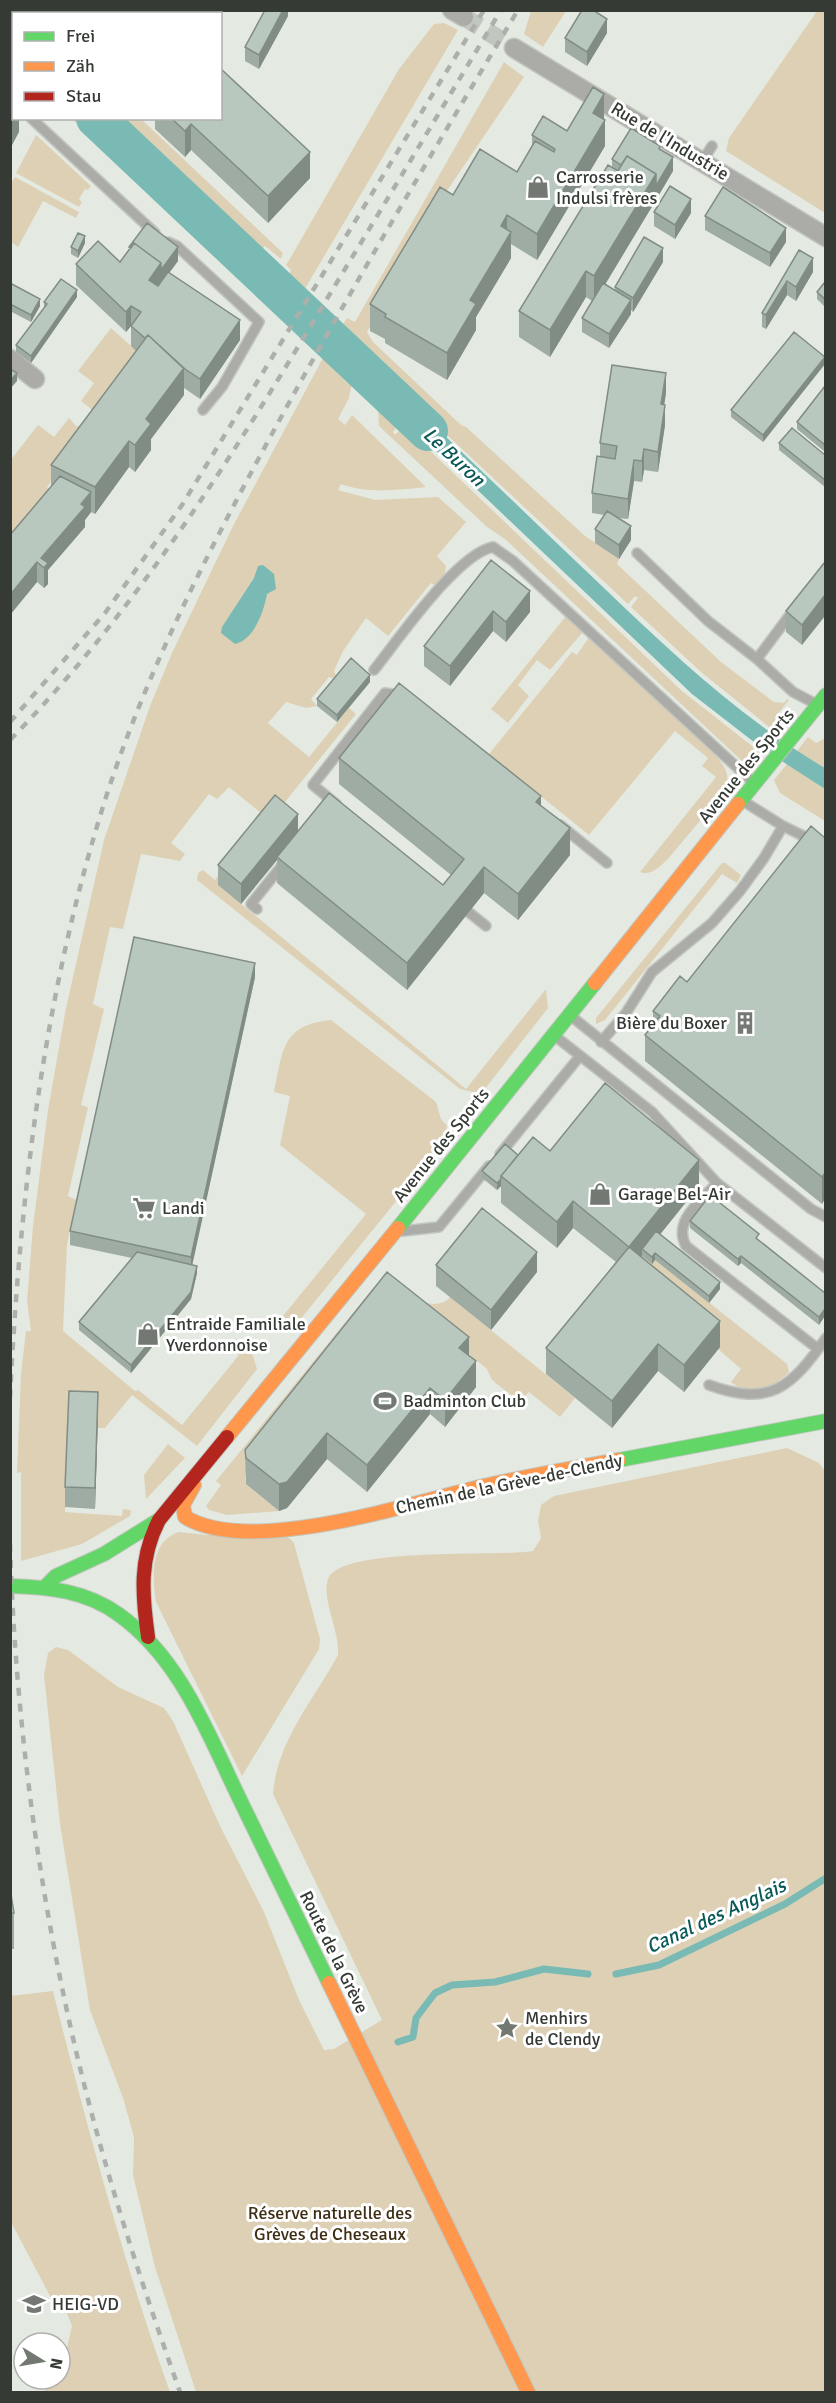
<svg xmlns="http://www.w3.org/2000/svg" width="836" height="2403" font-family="Signika,sans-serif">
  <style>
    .green { fill: #ddd0b5 }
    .water { fill: #79bab5 }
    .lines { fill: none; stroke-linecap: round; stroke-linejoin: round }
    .stream { stroke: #79bab5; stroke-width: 7 }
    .river { stroke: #79bab5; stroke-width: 40 }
    .street-tunnel { stroke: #c1c7bf; stroke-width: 18; stroke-dasharray: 18 9; stroke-linecap: butt }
    .lane-casing { stroke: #c2c6c0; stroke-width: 12 }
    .street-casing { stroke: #c2c6c0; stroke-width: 21 }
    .fast-casing { stroke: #c2c6c0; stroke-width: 16 }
    .slow-casing { stroke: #c2c6c0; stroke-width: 16 }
    .jam-casing { stroke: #c2c6c0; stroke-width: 16 }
    .lane { stroke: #abaca8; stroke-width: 9 }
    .street { stroke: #abaca8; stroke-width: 18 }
    .fast { stroke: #63d668; stroke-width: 14 }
    .slow { stroke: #ff974d; stroke-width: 14 }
    .jam { stroke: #b3261e; stroke-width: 14 }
    .rail { stroke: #adafab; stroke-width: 4.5; stroke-dasharray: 8 8; stroke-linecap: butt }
    .wall { fill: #9eaca3 }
    .shaded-wall { fill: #818c85 }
    .building { fill: #b8c8be; stroke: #818c85; stroke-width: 1.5 }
    .labels { text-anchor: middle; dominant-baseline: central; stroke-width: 6; stroke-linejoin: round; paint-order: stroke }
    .street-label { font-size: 18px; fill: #363a35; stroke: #fff }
    .poi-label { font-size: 18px; fill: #363a35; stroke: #fff; text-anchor: start }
    .park-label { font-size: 18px; fill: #3d2d13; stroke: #fff }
    .water-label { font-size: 20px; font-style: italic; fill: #085957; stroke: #fff }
  </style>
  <rect width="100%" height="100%" fill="#e4eae2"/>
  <path class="green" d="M531,11H566L543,47L524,34Z
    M817,11H826L825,213L726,151L729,138Z
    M444,23L458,30L303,292L288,278L291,270L286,265L291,257L399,69L434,24Z
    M504,62L524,77L436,207L367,332L373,342L461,425L466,427L585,536L619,559L617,564L721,662L774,702L784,703L787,699L789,700L777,715L787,721L773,730L701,672L631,607L638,598L635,596L628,604L338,333L347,318L355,322Z
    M72,119H83L116,150L109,153Z
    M106,119H141L283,253L281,259L265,246L254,256Z
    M36,135L91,186L88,190L85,189L79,199L82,202L79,207L16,173Z
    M15,177L79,212L76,218L43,201L18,247L11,242V184Z
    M111,328L148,361L93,417L91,409L81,401L94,383L78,371Z
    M323,358L347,383H352L349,398L338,419L345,425L352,415L426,487C397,490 369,494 341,484L338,490L375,500L438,497L466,522L437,556L446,566L444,578L436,586L431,583L388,636L366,618L343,651L334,671L338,680L329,677L311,699L317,706L306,708L286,702L268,723L309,757L349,708L356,714L218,885L466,1089L546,989L548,1008L481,1094L460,1089L197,880L198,873L203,870L215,880L266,817L229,787L217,799L209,794L171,843L185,854L180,861L141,854L123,929L110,927L93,1004L104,1009L81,1105L88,1107L68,1196L76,1200L67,1245L63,1331L135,1391L138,1390L182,1425L239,1355L227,1345L231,1340L236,1339L253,1356L257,1369L197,1446L132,1395L105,1428H98V1413L69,1412L65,1512L122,1516L123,1509L131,1510L130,1516L82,1544L21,1561V1472L17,1473L21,1374L26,1331H31L27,1301L33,1226L48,1110L66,1008L104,840L150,706L172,653L233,526Z
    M378,402L400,423L393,432L395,435L404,426L682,691L761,753L753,763L743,762L505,539L487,527L379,426Z
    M69,418L76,426L84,425L47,488L51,490L10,551V461L38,425L54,437Z
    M566,616L583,632L550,670L537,660L518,685L529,696L508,723L491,709Z
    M589,637L715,755C726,767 730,775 726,790L667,860C659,867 651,876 640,872L716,777L702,766L708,758L675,731L589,835L489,754L572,652L577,655Z
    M808,737L816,743L825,738V768L797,751Z
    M787,764L825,789V821L780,793L774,780Z
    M722,863H725L741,875L737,883L722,874L605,1020L596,1024V1018Z
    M331,1020L436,1102L441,1119L447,1126L444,1142L295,1326L283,1316L366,1214L280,1145L290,1096L274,1092C283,1051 281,1025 331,1020Z
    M642,1256L655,1260L787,1364L789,1372C775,1388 747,1396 731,1382L741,1369L630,1272Z
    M386,1286C403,1293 435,1315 450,1297L575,1398L560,1417L529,1392L520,1402L492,1380L487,1369Z
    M374,1287L387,1298L245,1476L246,1484L279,1511L227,1515L209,1510L206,1506L221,1485L216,1481Z
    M168,1444L185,1458L146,1499L144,1475Z
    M787,1448L819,1463L826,1472L825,2392H196L155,2267L133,2175L134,2137L123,2098L90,2010L60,1824L44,1675L48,1653L56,1647L68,1650L118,1687L164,1708L173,1721L220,1826L264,1912L299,2000L324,2050L334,2049L382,2020L273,1794C277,1741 313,1701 338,1655C340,1631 321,1599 328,1579C340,1546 500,1557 533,1551L541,1538L538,1521L541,1505L554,1496Z
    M179,1532L207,1535H286L294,1543L320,1639L319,1649L242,1776L156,1602C152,1577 150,1541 179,1532Z
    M53,1991C87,2127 123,2261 170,2392H44L51,2379H60V2362L67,2348L72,2326L66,2311L50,2296L11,2222L10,1996Z"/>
  <path class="water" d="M391,389L396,390C466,455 534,522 604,588C673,654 743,720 825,768V789L763,749L692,694L385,402L383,397Z
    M263,565L274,574L276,589L267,594C264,611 254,640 235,644L221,633L222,627L254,578L258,566Z"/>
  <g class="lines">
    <path class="stream" d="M616,1974L659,1965L785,1904L826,1878
      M398,2042L413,2037L416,2018L435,1993L452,1985L495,1982L544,1969L588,1974"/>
    <path class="river" d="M96,118L428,431"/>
    <path class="street-tunnel" d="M464,17L514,48"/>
    <g class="lane-casing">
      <path id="lane" d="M31,118L155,233
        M703,160L712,146
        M168,242L177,246L259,322L222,387L203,410
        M637,553L708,621L757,659L793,692L816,704
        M757,659L792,612
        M374,670C398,640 457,554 493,547L513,561L754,783
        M743,801L783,826L826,847
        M336,804L313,785L385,693L400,695
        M560,825L607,863
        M461,906L486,926
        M257,909L251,904L284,863
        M571,1016L811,1209L826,1217
        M555,1036L652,1112L717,1183L826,1268
        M601,1042L626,1013L652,972L712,923L740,891L764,858L783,826
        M500,1154L580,1056
        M717,1183C702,1200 672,1221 686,1246L818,1349
        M403,1231L439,1227L489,1166
        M709,1385C770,1407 791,1388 826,1338"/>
    </g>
    <g class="street-casing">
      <path id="street" d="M452,10L464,17
        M514,48L826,237
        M10,359L35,379"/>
    </g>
    <g class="fast-casing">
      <path id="fast" d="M738,804L826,695
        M398,1228L595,983
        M619,1460L826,1421
        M47,1585L56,1576L104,1554L157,1521
        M10,1586C49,1587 86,1591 118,1614C182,1659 210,1739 243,1806C272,1865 300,1924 329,1983"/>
    </g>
    <g class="slow-casing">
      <path id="slow" d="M595,983L738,804
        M227,1437L398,1228
        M194,1485L183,1505L185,1517C251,1557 410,1503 484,1486C529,1476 574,1468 619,1460
        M329,1983L528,2392"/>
    </g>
    <g class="jam-casing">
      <path id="jam" d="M148,1637C142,1594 139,1559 159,1520L227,1437"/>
    </g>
    <use href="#lane" class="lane"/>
    <use href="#street" class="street"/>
    <use href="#fast" class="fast"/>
    <use href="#slow" class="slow"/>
    <use href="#jam" class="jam"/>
    <path class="rail" d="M10,722L105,613L182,505L484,10
      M10,740C137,610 232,457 325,302C384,205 442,108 501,10
      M10,1398C20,1194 44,992 106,797C149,665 213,542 279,421C355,282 436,146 518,10
      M10,1544C16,1745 47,1958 102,2151C125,2233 152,2313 180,2392"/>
  </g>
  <path class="wall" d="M288,10V16L259,69L245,61V47Z
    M607,33L587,66L565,52V38Z
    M155,118H220L310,178L268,223L191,150L185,157L155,129Z
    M604,119L605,146L537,260L511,244V258L476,317V330L447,380L385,343V339L370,331V304L453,195L517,172L532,147V135L567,131Z
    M660,150L673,171L605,284L615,290V287L663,262L633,312L631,310V314L609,348L582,332V318L592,301L586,297L550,357L519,337V311L612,167V159Z
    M654,212L691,213L675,239L654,226Z
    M705,216L786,242L770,267L705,230Z
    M85,243L78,258L71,254V247Z
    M129,247L178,261L169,273L240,340L200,399L184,388V395L151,439V450L135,472L129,467L95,514L91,512L85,520V527L48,570V584L44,588L37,582L10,615L51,487V465L136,351L131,346V326L126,332L76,285V264L120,262L129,249Z
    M799,250L813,272L796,301L787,295L766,329L762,327V313Z
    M825,282V307L817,299V292Z
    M10,283L40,306L31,322L10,311Z
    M77,297L31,363L16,352V345L44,308V302Z
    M825,364L763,442L731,417V410Z
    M825,386V452L797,429V422Z
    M666,393L664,405L665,425L658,472L644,470L642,482L634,481L628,519L617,518L631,540L619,559L595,543V529L604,515L592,513V493L600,457V443Z
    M779,443L825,455V487L779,450Z
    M491,560L530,612L506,642L493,631L450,686L424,666V646Z
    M825,562L802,645L786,632V611Z
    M370,682L337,722L317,706V699Z
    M339,758L541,806L570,855L518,920L484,893L407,990L277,883V860L241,904L218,885V865L298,832L443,885L451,875L339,784Z
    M825,838L822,1204L645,1061V1035L653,1025V1011L687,982Z
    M255,977L192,1264L197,1273L191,1299L131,1373L79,1330V1322L132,1258L70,1245V1231Z
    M550,1151L699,1186L660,1234L720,1289L709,1303L655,1260L652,1264L642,1256V1257L720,1347L684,1392L658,1371L612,1428L546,1374V1348L616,1262L573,1228L557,1248L501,1203V1186L497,1190L482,1178V1171L518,1155Z
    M690,1221L759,1241L825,1293L819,1325L741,1263L738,1266L690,1228Z
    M436,1265L537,1272L491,1330L436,1286Z
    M469,1355L476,1387L445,1427L430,1414L367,1492L327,1459L287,1508L279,1511L246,1484L245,1450Z
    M98,1413L95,1509L65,1507V1487Z
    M10,1888L14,1913V1949H10Z"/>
  <path class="shaded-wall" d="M283,10H288V16L259,69V55Z
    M607,19V33L587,66V52Z
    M604,94V120L593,113Z
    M14,107V118H19V132L10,149V113Z
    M605,120V146L537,260V234Z
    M191,124V150L185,157V131Z
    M310,152V178L268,223V196Z
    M673,157V171L656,200V186Z
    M656,174V200L594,303V276Z
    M691,199V213L675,239V225Z
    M507,215V238L511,232V258L476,317V330L447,380V353L470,300L501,226Z
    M786,228V242L770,267V253Z
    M85,236V243L78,258V251Z
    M178,247V261L149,300V280L161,263Z
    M663,248V262L633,312V298Z
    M813,258V272L796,301V287Z
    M586,271V297L550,357V330Z
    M787,281V295L766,329V315Z
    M77,290V297L31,363V356Z
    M40,299V306L31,322V315Z
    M631,300V314L609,348V334Z
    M131,306V326L126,332V312Z
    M240,320V340L200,399V379Z
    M825,357V364L763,442V435Z
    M184,368V395L151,439V450L135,472V445L146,419Z
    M17,373V381L10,389V381Z
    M666,373V393L661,425V404Z
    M665,405V425L658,472V452Z
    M129,441V467L95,514V487Z
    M644,449V470L642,482V461Z
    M634,460V481L628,519V499Z
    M91,492V512L85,520V527L48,570V584L44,588V568L41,558Z
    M631,526V540L619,559V545Z
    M37,562V582L10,615V595Z
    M530,591V612L506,642V622Z
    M825,595V616L802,645V625Z
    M493,611V631L450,686V666Z
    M370,675V682L337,722V715Z
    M541,796V823L536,802Z
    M298,814V834L277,857V860L241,904V884Z
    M570,828V855L518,920V894Z
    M484,867V893L407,990V963Z
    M255,963V977L191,1271V1257Z
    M699,1160V1186L646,1252L642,1249V1256L629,1273V1247Z
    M825,1173V1199L822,1204V1177Z
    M501,1179V1186L497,1190V1183Z
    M573,1201V1228L557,1248V1222Z
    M537,1252V1272L491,1330V1310Z
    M655,1253V1260L652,1264V1257Z
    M741,1256V1263L738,1266V1259Z
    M197,1266V1273L191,1299L131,1373V1365Z
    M720,1282V1289L709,1303V1296Z
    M825,1309V1316L819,1325V1317Z
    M720,1321V1347L684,1392V1365Z
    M469,1337V1363L459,1348Z
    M658,1344V1371L612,1428V1401Z
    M476,1361V1387L445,1427V1400Z
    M430,1388V1414L367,1492V1465Z
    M98,1392V1413L95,1509V1488Z
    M327,1433V1459L287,1508L279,1511V1484Z"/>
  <path class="building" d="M196,10H217L216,14H194Z
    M265,10H283L259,55L245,47Z
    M582,10H593L607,19L587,52L565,38Z
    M220,68L310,152L268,196L191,124L185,131L171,118H220Z
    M593,87L604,94L593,113L605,120L537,234L507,215L501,226L511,232L470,300L476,304L447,353L385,317L386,314L370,304L440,187L453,195L480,149L517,172L535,141L554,152L555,149L532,135L543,116L567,131Z
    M10,91L14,93V107L10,113Z
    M631,128L660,146L659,149L673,157L656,186V174L627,156L621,165L612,159Z
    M627,156L656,174L594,276L586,271L550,330L519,311L608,165L618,171Z
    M670,186L691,199L675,225L654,212Z
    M723,187L786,228L770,253L705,216Z
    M147,223L178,247L161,270V263L134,243L131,248L129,247Z
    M78,233L85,236L78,251L71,247Z
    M644,237L663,248L633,298L615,287Z
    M98,241L120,262L134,243L161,263L149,280L158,286L168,272L240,320L200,379L182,367L148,335L145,338L131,326L141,312L131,306L126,312L76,264Z
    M799,250L813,258L796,287L787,281L766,315L762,313Z
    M61,279L77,290L31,356L16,345L47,304L44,302Z
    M825,282V299L817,292Z
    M10,283L40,299L31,315L10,304Z
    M603,283L631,300L609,334L582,318Z
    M794,332L825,357L763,435L731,410Z
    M148,335L184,368L146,419L151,424L135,445L129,441L95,487L51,465Z
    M612,365L666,373L661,404L665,405L658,452L644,449L642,461L634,460L628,499L592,493L597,456L615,459L617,446L600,443Z
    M10,369L17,373L10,381Z
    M825,386V445L797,422Z
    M792,428L825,455V480L779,443Z
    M60,476L91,492L81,504L85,507L41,558L48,563L44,568L37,562L10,595V535Z
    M607,511L631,526L619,545L595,529Z
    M491,560L530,591L506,622L493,611L450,666L424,646Z
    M825,562V595L802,625L786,611Z
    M351,658L370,675L337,715L317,699Z
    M399,683L541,796L536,802L570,828L518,894L484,867L407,963L277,857L329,793L443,885L464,859L339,758Z
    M275,795L298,814L241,884L218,865Z
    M811,826L825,838V1173L822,1177L645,1035L660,1016L653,1011L680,976L687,982Z
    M134,937L255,963L191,1257L70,1231Z
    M605,1083L699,1160L629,1247L720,1321L684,1365L658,1344L612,1401L546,1348L629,1247L573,1201L557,1222L501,1176L533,1137L550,1151Z
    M505,1144L518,1155L501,1176V1179L497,1183L482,1171Z
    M710,1195L759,1234L756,1238L825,1293V1309L819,1317L741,1256L738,1259L690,1221Z
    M482,1208L537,1252L491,1310L436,1265Z
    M656,1231L720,1282L709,1296L655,1253L652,1257L642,1249Z
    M137,1252L197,1266L191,1292L131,1365L79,1322Z
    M387,1272L469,1337L459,1348L476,1361L445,1400L430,1388L367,1465L327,1433L287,1482L279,1484L246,1458L245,1450Z
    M69,1391L98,1392L95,1488L65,1487Z
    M10,1888L14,1913H10Z"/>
  <defs>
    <g id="shop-bare" transform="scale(1.8)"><path d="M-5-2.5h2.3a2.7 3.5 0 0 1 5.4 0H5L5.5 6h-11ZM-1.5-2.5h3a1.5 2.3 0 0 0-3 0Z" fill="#737872" stroke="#fff" stroke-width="2.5" paint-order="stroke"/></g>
    <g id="building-bare" transform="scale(1.8)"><path d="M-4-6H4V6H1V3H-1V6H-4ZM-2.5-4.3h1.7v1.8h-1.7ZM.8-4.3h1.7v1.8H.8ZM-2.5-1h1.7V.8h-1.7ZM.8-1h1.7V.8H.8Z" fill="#737872" stroke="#fff" stroke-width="2.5" paint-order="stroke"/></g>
    <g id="supermarket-bare" transform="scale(1.8)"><path d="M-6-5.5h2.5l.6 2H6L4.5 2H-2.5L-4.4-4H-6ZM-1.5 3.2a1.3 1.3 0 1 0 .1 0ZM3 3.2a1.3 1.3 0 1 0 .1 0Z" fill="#737872" stroke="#fff" stroke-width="2.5" paint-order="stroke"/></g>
    <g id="stadium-bare" transform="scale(1.8)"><path d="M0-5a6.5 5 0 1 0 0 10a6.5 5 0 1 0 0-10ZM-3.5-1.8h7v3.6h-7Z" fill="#737872" stroke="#fff" stroke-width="2.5" paint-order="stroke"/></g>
    <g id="sight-bare" transform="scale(1.8)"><path d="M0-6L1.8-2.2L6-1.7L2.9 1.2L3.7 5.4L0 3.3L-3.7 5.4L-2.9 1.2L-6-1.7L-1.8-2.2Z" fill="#737872" stroke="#fff" stroke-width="2.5" paint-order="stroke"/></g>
    <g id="university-bare" transform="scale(1.8)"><path d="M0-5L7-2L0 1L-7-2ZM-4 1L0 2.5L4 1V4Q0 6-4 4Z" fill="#737872" stroke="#fff" stroke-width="2.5" paint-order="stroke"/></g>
  </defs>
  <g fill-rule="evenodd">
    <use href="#shop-bare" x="538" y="187"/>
    <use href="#building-bare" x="745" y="1023"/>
    <use href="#shop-bare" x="600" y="1194"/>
    <use href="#supermarket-bare" x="144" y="1208"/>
    <use href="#shop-bare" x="148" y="1334"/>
    <use href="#stadium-bare" x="385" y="1401"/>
    <use href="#sight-bare" x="507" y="2028"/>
    <use href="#university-bare" x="34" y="2304"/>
  </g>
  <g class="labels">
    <g class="street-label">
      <text transform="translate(670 141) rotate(31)">Rue de l'Industrie</text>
      <text transform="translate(746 766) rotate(-51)">Avenue des Sports</text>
      <text transform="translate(441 1145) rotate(-51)">Avenue des Sports</text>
      <text transform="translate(509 1484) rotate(-12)">Chemin de la Grève-de-Clendy</text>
      <text transform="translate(334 1952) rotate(64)">Route de la Grève</text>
    </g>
    <g class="poi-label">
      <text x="556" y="177">Carrosserie<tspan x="556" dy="21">Indulsi frères</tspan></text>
      <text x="727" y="1023" text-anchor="end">Bière du Boxer</text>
      <text x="618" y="1194">Garage Bel-Air</text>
      <text x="162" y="1208">Landi</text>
      <text x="166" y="1324">Entraide Familiale<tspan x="166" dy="21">Yverdonnoise</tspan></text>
      <text x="403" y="1401">Badminton Club</text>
      <text x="525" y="2018">Menhirs<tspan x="525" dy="21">de Clendy</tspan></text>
      <text x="52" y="2304">HEIG-VD</text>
    </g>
    <g class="park-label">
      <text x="330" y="2213">Réserve naturelle des<tspan x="330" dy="21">Grèves de Cheseaux</tspan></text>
    </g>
    <g class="water-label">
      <text transform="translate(454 457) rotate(43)">Le Buron</text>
      <text transform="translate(716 1916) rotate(-25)">Canal des Anglais</text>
    </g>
  </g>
  <rect width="836" height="2403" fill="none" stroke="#363a35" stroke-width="24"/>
  <rect x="12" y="12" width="210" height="108" fill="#ffffff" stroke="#afb0ae" stroke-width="1.5"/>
  <rect x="24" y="32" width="30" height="9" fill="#63d668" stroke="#afb0ae" stroke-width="1.5"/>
  <text x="66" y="42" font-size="18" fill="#363a35">Frei</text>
  <rect x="24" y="62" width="30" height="9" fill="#ff974d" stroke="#afb0ae" stroke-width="1.5"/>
  <text x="66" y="72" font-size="18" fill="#363a35">Zäh</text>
  <rect x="24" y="92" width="30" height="9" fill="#b3261e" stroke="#afb0ae" stroke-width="1.5"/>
  <text x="66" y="102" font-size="18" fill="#363a35">Stau</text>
  <g transform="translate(42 2361) rotate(101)"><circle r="28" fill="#ffffff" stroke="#afb0ae" stroke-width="1.5"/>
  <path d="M0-4.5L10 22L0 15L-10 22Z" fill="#737872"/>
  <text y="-9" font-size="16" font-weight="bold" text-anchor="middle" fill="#363a35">N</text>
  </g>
</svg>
